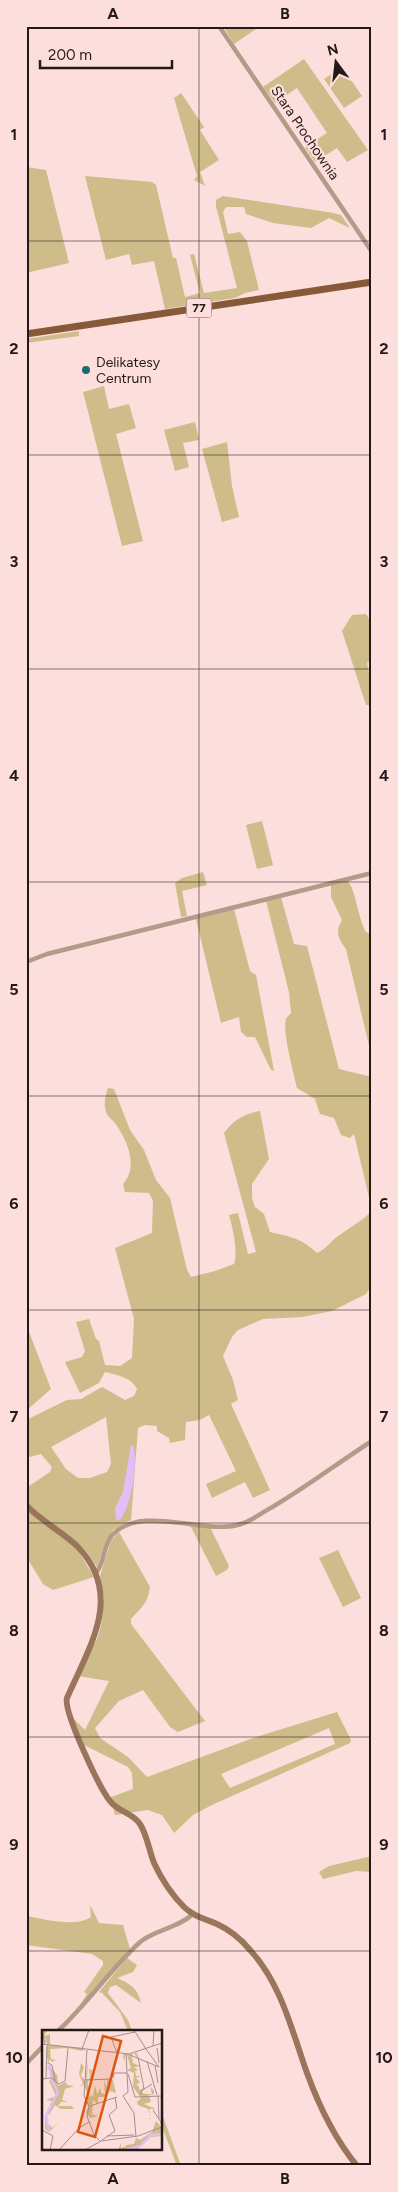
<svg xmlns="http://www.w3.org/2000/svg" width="398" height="2192" font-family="Figtree,sans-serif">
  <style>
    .green { fill: #cebc8a; fill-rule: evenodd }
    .water { fill: #e3bdf7 }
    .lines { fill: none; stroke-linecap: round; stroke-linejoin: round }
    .street { stroke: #b49a88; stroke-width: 4.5 }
    .secondary { stroke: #9a755b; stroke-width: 6 }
    .primary { stroke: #865a39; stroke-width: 7 }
    .grid { fill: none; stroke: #241919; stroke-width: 1; stroke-opacity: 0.55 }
    .poi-dot { fill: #1e6774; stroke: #fcdedc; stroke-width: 2 }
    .labels { text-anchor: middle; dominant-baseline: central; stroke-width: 4.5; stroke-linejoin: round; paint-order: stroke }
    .shield { fill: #fcdedc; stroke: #655454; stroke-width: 1 }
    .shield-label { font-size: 12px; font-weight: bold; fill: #241919 }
    .street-label { font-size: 14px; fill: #241919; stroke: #fcdedc }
    .poi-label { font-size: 14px; fill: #241919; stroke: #fcdedc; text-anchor: start }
    .inset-river { fill: none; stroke: #e3bdf7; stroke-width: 2.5 }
    .inset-road { fill: none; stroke: #a68f8e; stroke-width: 1 }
    .view { fill: #de560d; fill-opacity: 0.15; stroke: #de560d; stroke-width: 2.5 }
    .inset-edge { fill: none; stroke: #241919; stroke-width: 2.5 }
    .neatline { fill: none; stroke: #241919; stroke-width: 2 }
    .grid-label { font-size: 16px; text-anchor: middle; font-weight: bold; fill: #241919 }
  </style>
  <rect width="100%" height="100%" fill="#fcdedc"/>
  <path class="green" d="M223,26H255L256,29L234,44Z
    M304,59L368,150L347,162L337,148L315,162L305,147L327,133L297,88L275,103L263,87Z
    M342,67L362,96L344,108L324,79Z
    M181,93L204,127L200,130L219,160L200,172L205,186L194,180L197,176L174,98Z
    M26,167L46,170L69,263L26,273Z
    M85,176L152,182L156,185L173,258H176L185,297L200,293L190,255L194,254L204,293L237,288L216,206V200L223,196L334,213L341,215L350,228L329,218L311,228L273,223L246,214L244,207H226L223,212L228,234L240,232L247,241L259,290L245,293L235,298L165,309L154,261L132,265L129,254L106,260Z
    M79,331V336L26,343V339Z
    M104,386L109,409L129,404L136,428L116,434L143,541L122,546L83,392Z
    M195,422L199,440L183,443L189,467L175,471L164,430Z
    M227,442L232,486L239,517L222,522L202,449Z
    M366,614L372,624V659L367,663C370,677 373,690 371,705H366L342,631L352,615Z
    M262,821L273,865L257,869L246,825Z
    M203,872L207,885L182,891L187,916L181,917L175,883L182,878Z
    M348,881C357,894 357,916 366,932L372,935V1058L346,949C338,938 335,932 342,920L331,897V885Z
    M281,897L294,944L307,946L339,1069L372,1077V1210L354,1134L350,1138L341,1135L334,1118L320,1114L315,1099L297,1088C294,1074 282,1032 286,1019C287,1017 289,1015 291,1013L289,992L266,901Z
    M234,909L250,971L256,975L274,1071L271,1070L255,1037H247L241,1032L239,1017L221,1023L196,919Z
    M108,1088L114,1089L130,1130L144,1150L156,1180L170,1198L187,1270L191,1277L215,1271L234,1264C238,1252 233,1228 229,1215L238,1213L248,1254L256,1252L224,1133C233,1120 246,1113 260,1111L269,1159L252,1184V1198L255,1207L264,1214L270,1232C289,1236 303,1239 317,1253C324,1250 327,1246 333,1240C345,1230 360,1223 372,1211V1285L366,1294L332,1311L302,1317L263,1319L238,1330L232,1337L223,1356L233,1380L238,1400L231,1404L270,1490L253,1498L245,1482L212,1498L206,1484L236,1471L209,1415L200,1420L186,1422L185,1440L170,1443L169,1438L157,1431V1426L145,1425L138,1428L131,1520L113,1530L106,1540L97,1567L85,1550L39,1515L26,1501V1488L50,1472L52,1467L41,1454L30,1457L26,1454V1324L51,1389L27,1410L28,1419L67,1400L81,1399L102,1387L125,1400L134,1396L137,1389C131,1377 117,1375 105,1372L99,1383L80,1393L65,1362L82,1357L85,1351L76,1322L89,1319L96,1339L99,1341L105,1365L120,1366L132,1358L134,1319L115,1248L152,1233L153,1201L149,1193L125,1192L123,1184C139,1166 127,1140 115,1123C113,1120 109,1118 107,1114C103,1106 105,1097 108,1088ZM106,1417L111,1464L107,1472L90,1478H78L66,1469L51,1447Z
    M26,1507L66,1539L79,1552L94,1577L53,1590L43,1584L26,1556Z
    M190,1525L210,1527L229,1566L227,1570L216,1576Z
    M119,1532L150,1587C148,1603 141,1608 131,1619V1624L205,1721L178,1732L170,1727L143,1690L119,1701L95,1728L100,1738L128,1757L147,1777L256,1737L337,1712L351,1740L350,1743L212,1805L193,1815L174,1833L162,1815L148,1810L115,1815L111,1797L133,1789L132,1773L128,1767L84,1745L72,1717L85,1730L109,1681L78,1676L97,1639L101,1626L104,1597L100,1576L111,1540ZM329,1728L335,1744L230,1788L221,1774Z
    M338,1550L361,1598L343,1607L319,1558Z
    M372,1856V1872L356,1871L323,1879L319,1872L329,1866Z
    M90,1905L99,1923L123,1925L130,1949L77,2010L87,1994L84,1992L103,1965V1961L92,1954L26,1945V1916C45,1919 74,1928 91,1917Z
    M127,1958L137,1965L133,1972L117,1978C130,1984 138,1988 141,2003L116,1985L110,1987L108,1993L128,2020L132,2031H128L120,2012L102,1993L99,1992Z
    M161,2111L181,2166H177L161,2124Z"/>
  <path class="water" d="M131,1444C141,1452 131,1514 118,1521L116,1519L115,1508L123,1492Z"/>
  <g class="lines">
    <path class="street" d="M219,26L372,252
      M26,962L47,954L372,873
      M96,1573C105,1562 103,1545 112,1535C143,1503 204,1536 241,1524C253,1520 263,1512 274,1506C308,1486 339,1462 372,1441
      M58,2031C87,2004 110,1970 139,1943C153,1930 177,1929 193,1914
      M26,2064L44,2045"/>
    <path class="secondary" d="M26,1505C41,1521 61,1531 77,1546C125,1595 89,1647 67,1698C63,1711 100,1789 110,1801C118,1812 132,1812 140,1824C147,1835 149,1850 154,1863C161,1878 172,1895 184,1907C193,1916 205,1919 217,1924C230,1930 241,1939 250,1950C281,1983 292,2031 307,2073C319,2106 335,2139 357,2166"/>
    <path class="primary" d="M26,334L372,282"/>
  </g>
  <path class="grid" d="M199,26V2166M26,241H372M26,455H372M26,669H372M26,882H372M26,1096H372M26,1310H372M26,1523H372M26,1737H372M26,1951H372"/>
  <circle class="poi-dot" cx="86" cy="370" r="5"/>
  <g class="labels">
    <rect class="shield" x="186.5" y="298.5" width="25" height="19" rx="4"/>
    <g class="shield-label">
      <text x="199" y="308">77</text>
    </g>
    <g class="street-label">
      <text transform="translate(305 133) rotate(56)">Stara Prochownia</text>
    </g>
    <g class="poi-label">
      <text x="96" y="362">Delikatesy<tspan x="96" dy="16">Centrum</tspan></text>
    </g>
  </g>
  <g transform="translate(42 2030)">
    <rect width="120" height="120" fill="#fcdedc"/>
    <path d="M0,0H6L3,4V6L8,4V15L44,18L40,21L26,18L8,19L9,29L14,30L10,32L7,29V35L15,45L16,56L24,52L25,55L32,56L23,59L20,70L26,72H19L16,76H32L29,77L33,79H19L13,75L7,85L5,82V89L7,88L4,91L10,98L17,92L7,102L3,99V86L10,71L4,70L14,66L7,51L10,49L8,39L4,38L8,37L4,25L5,13L2,11L5,10L0,8ZM92,23H95L96,27V29L90,28L91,33L98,36L92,37L96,40L93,41L94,46H99L94,48L98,52L94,55L97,56V60L102,58L100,63L105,64H110L108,56L112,61V64L107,65L109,72L102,74L114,79L113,88L114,79H107L109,89H106L109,88L106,79L96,75L95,72L99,68L91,57L92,43L85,40L89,38L85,25H83L82,32L81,24H90V28L96,29ZM46,30L45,48L44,49H47L48,46L47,39L50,40L49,49L46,51L47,68L49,65L51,67L53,55L55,64L59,58V63L63,64L62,49L65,58V49L68,52L70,47L74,63L68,61L62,67H56V75L51,70L50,84L45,83L56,86L48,88L44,82L47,76L42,72L46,71V65L42,55L37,56L41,54L37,44L39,33L42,37L39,46L43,50ZM114,91L120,98V106L109,107L94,120H76L79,113V118L84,116L83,109L84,115L92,114L94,108L98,110L110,102Z" fill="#cebc8a"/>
    <path class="inset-river" d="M7,35L10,51L16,62L4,86L7,101M84,120L98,116L109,105L120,104"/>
    <path class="inset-road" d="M0,0L3,15M92,0L104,19M0,14L87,24L120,13M111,16L112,0M115,18L117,33M40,19L47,0M104,19L117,37M45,20L42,66L47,76M75,23L69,7L93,2M84,24L86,62L81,66L92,83L94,107M88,25L117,37M96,27L102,59M105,31L115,65M4,32L10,35L13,50M113,35L116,53M86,44L93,67L120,66M71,48L72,43H85M0,49L9,48L17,54L23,51L26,18M4,49L5,16M44,50L68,49M99,65V61L110,54M116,66L117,89M47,76L45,86L52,105L58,111M48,76L75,67M111,80L120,94M0,100L11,106L8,120M65,106L92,105M60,110L73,101L67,85L75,78L73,68M17,120L37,98L47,92M43,120L59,111L96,106L120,97"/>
    <path class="view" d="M61,6L79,11L53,107L36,102Z"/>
    <rect width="120" height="120" class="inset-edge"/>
  </g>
  <rect width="398" height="2192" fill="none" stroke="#fcdedc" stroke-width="55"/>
  <g transform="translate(336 62) rotate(345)" stroke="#fcdedc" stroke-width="4" paint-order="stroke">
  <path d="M0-4L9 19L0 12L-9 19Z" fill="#241919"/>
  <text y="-8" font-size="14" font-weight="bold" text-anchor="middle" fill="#241919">N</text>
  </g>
  <path d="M40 60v8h132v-8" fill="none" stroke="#241919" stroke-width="2.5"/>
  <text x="48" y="60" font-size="15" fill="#241919" stroke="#fcdedc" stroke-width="4" paint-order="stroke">200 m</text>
  <rect x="28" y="28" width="342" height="2136" class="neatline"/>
  <g class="grid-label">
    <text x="113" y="19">A</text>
    <text x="285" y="19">B</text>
    <text x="14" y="140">1</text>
    <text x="384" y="140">1</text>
    <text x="14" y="354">2</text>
    <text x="384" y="354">2</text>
    <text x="14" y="567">3</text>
    <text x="384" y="567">3</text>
    <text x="14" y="781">4</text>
    <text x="384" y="781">4</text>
    <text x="14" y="995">5</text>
    <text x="384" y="995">5</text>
    <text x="14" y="1209">6</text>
    <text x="384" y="1209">6</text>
    <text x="14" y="1422">7</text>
    <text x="384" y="1422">7</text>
    <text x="14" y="1636">8</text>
    <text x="384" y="1636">8</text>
    <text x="14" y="1850">9</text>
    <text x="384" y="1850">9</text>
    <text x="14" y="2063">10</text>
    <text x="384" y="2063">10</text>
    <text x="113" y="2184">A</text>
    <text x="285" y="2184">B</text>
  </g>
</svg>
